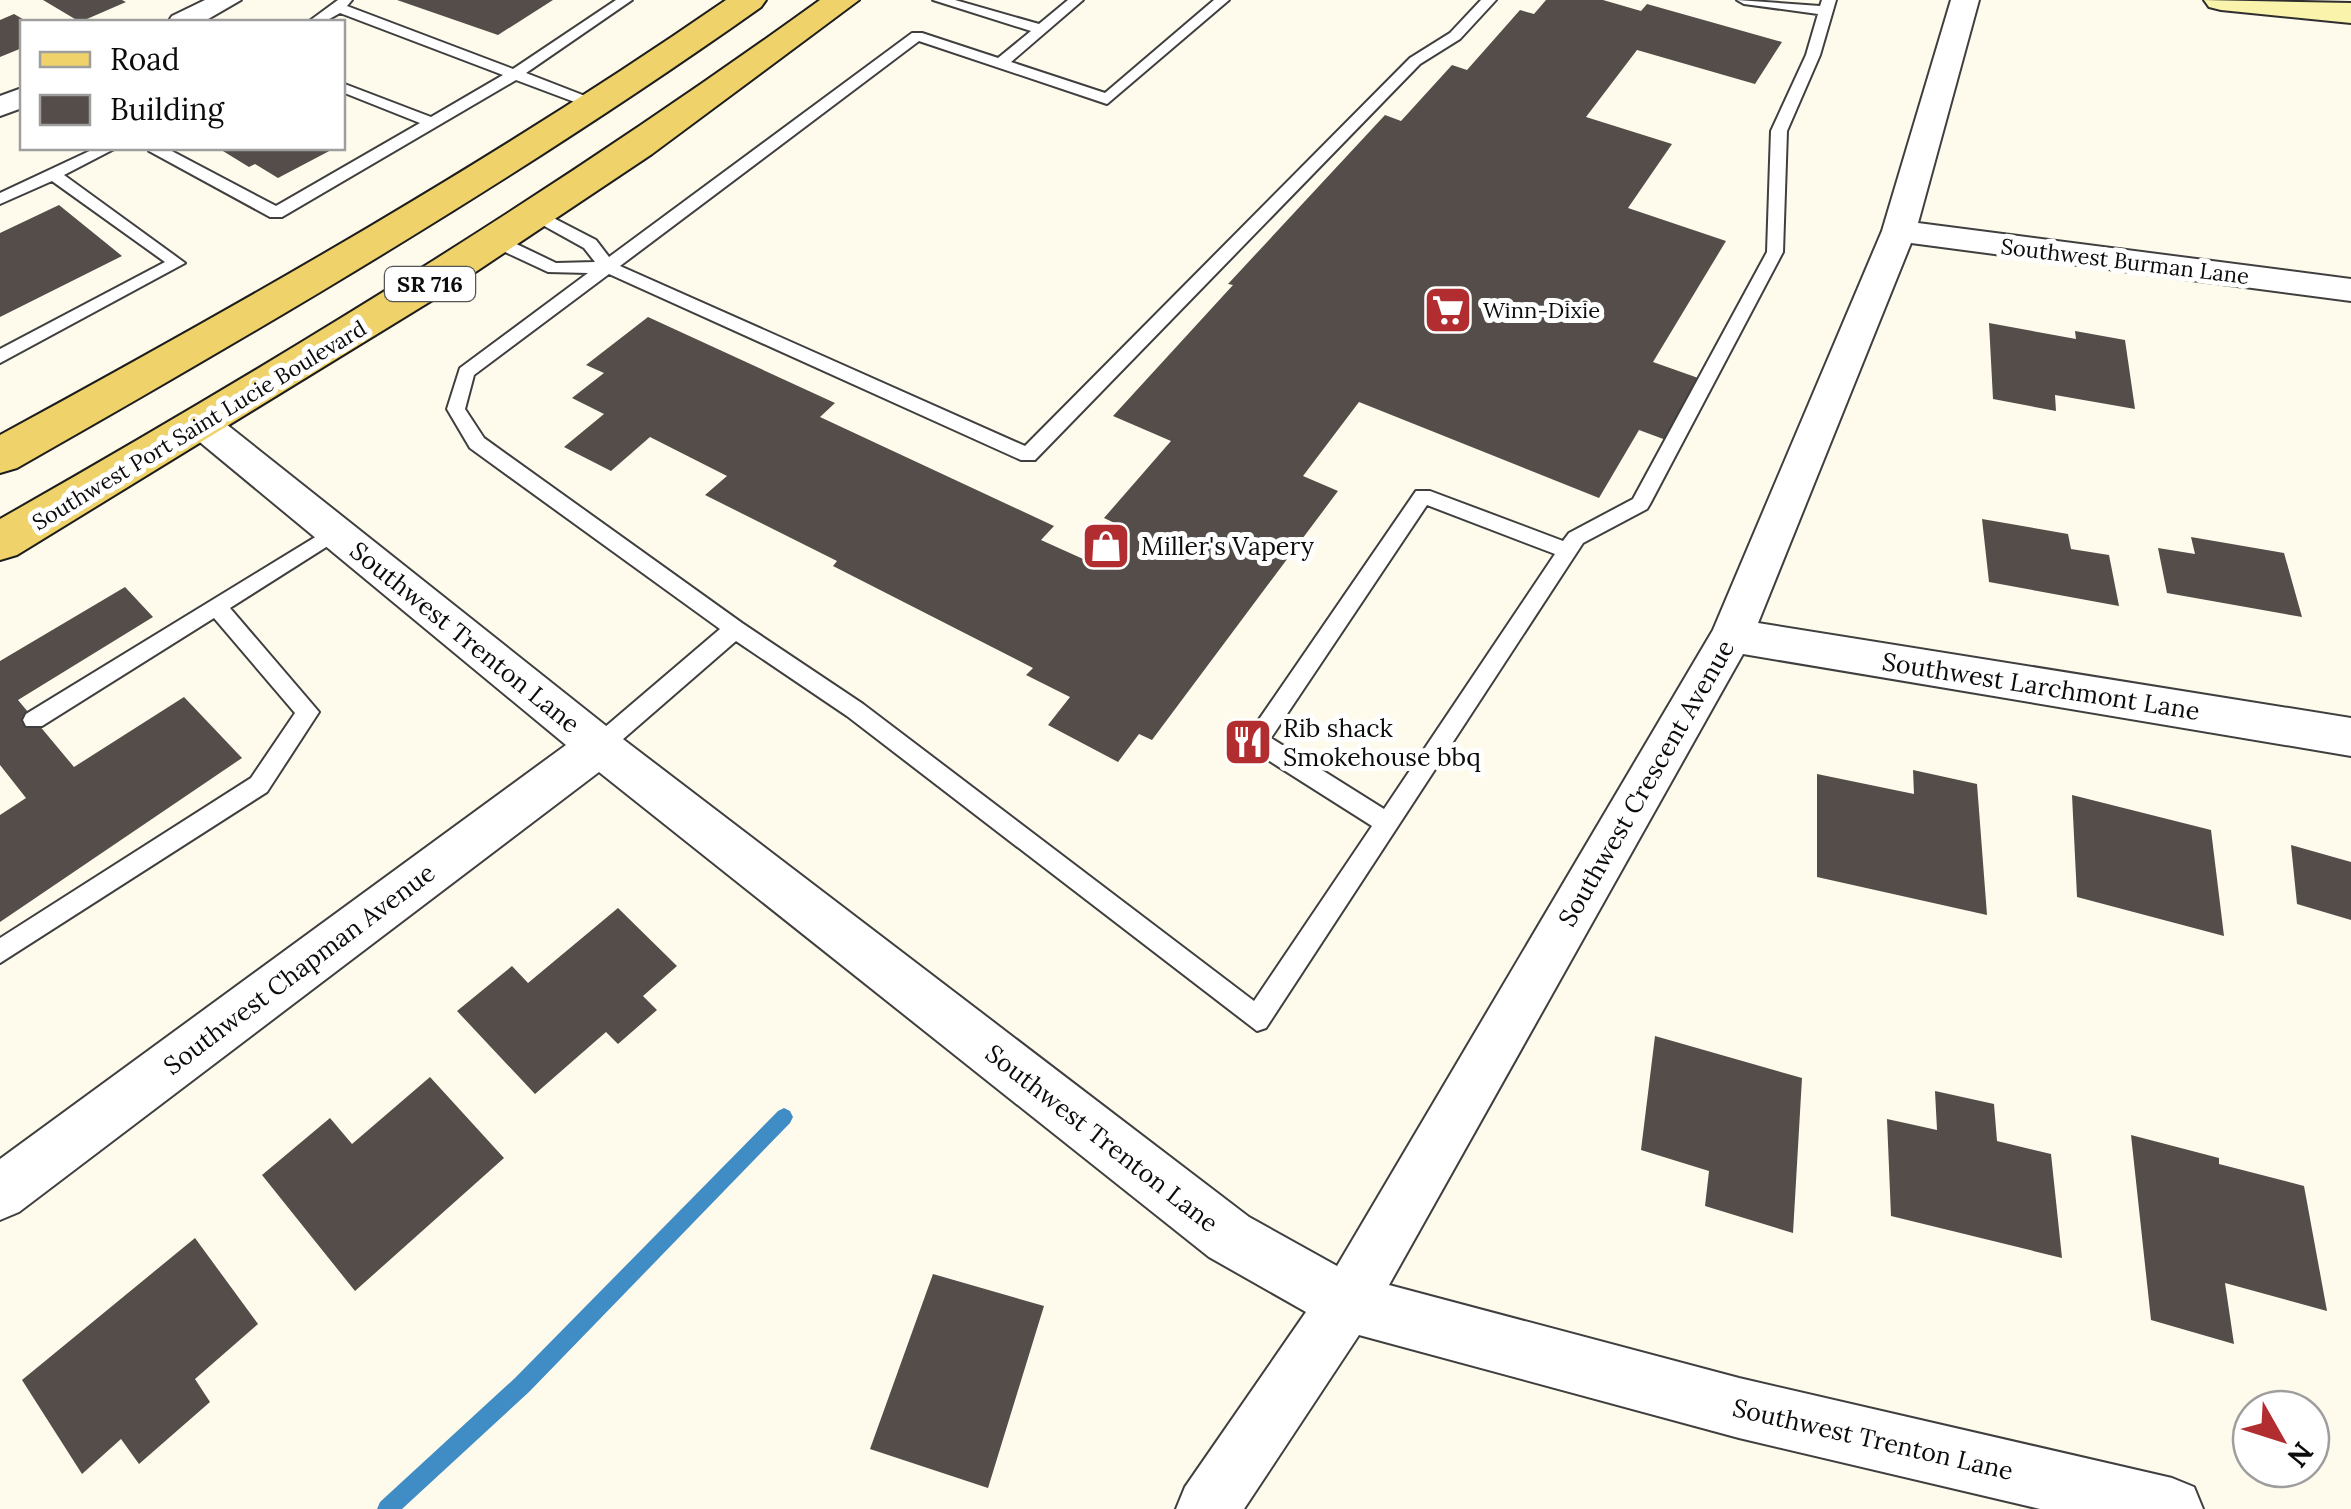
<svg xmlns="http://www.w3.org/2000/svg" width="2351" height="1509" font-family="Lora,serif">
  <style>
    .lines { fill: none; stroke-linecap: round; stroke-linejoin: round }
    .stream { fill: #408cc4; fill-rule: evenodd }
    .building { fill: #544d49 }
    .lane-casing { stroke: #3f3f3f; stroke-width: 4 }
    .street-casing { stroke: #3f3f3f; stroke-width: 4 }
    .secondary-casing { stroke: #2e2e2e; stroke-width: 4 }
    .primary-casing { stroke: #1d1d1d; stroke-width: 4 }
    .lane { fill: #fff; fill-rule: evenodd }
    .street { fill: #fff; fill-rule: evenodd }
    .secondary { fill: #faf3ab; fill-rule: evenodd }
    .primary { fill: #efd36a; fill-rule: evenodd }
    .labels { text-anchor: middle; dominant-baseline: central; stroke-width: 10; stroke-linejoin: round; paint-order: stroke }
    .far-street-label { font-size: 22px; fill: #0c0c0c; stroke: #fff }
    .shield { fill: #fff; stroke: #555; stroke-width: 2.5 }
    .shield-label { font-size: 22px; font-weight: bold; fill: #0c0c0c }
    .far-poi-label { font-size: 22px; fill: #0c0c0c; stroke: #fff; text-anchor: start }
    .poi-label { font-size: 25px; fill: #0c0c0c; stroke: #fff; text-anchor: start }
    .street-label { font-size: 25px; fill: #0c0c0c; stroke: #fff }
  </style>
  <rect width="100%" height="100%" fill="#fefbec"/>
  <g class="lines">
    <path class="stream" d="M784,1108L790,1111L793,1117L790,1123L529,1392L402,1509H377L380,1502L515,1378L778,1111Z"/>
  </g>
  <path class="building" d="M43,0H122L126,2L80,22Z
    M397,0H553L498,35Z
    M1546,0H1603L1641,11L1647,4L1782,42L1755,84L1637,50L1586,117L1672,144L1628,208L1726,241L1653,362L1701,379L1666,440L1639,430L1599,498L1359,402L1303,476L1338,491L1152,740L1139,734L1118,762L1048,725L1070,697L1026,675L1033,668L833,566L837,561L705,495L727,476L650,437L611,471L564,447L604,414L572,398L604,373L586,365L648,317L835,403L820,417L1054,526L1041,540L1092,563L1123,527L1104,518L1171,441L1113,416L1233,285L1228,284L1385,115L1401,121L1452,65L1467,70L1520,10L1534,14Z
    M14,14L28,22H22V48L0,57V20Z
    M218,148H335L278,178L255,164L249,167Z
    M59,205L122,256L0,317V233Z
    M1989,323L2076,339L2075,331L2125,340L2135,409L2055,395L2056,411L1993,399Z
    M1982,519L2068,534L2071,549L2109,555L2119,606L1989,582Z
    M2191,537L2284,553L2302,617L2167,593L2158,548L2195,554Z
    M125,587L153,617L18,700L74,767L184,697L242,758L0,922V815L26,798L0,765V661Z
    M1913,770L1977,784L1987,915L1817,877V774L1914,794Z
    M2072,795L2211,830L2224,936L2077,897Z
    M2291,845L2351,862V920L2297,904Z
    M618,908L677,966L643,996L657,1010L618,1044L606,1032L535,1094L457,1011L512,966L528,983Z
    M1655,1036L1802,1078L1793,1233L1705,1206L1709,1171L1641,1150Z
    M430,1077L504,1158L355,1291L262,1175L330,1118L352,1144Z
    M1935,1091L1994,1104L1997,1141L2051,1154L2062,1258L1891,1216L1887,1119L1937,1130Z
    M2131,1135L2219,1158V1164L2304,1186L2327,1311L2225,1283L2234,1344L2151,1320Z
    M195,1238L258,1324L195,1379L210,1402L139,1464L121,1439L82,1474L22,1380Z
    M933,1274L1044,1306L988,1488L870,1449Z"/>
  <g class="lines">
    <g class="lane-casing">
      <path id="lane" d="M338,0H352L347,6L513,69L616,0H632L526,73L598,101V107H588L516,80L282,217H270L149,151L148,148H166L276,206L420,123L342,92V83L431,117L503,75L340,13L324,22H308Z
        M933,0H955L1039,24L1068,0H1083L1011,62L1105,93L1214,0H1229L1107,104L919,41L620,266L1025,446L1410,58L1450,33L1481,0H1496L1460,39L1420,64L1035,460H1021L609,274L474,375L465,409L484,438L742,623L863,704L1254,1001L1372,826L1249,748L1246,741L1249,734L1416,491H1430L1563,541L1569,533L1633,499L1767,252L1771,131L1806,55L1818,14L1744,4L1737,0L1820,6L1822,0H1836L1820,55L1787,131L1783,252L1650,504L1647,509L1583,543L1266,1028L1257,1031L847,716L736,641L607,753H591L588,746L591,739L720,629L470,448L447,409L460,368L588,273L548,272L490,245V237H502L556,263L595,262L584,248L530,218L528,214L536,209L596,240L609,257L912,33H922L998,58L1031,31ZM1427,505L1555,554L1384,809L1271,738Z
        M96,148H116L64,175L185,263L0,363V349L165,262L52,181L0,204V193Z
        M335,525L342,527L345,532L342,537L230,608L319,712L267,792L0,963V938L251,778L295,713L214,618L42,726H26L23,720L26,714Z"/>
    </g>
    <g class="street-casing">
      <path id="street" d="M205,0H241L203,22H168L172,16Z
        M1951,0H1979L1918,223L2351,279V301L1911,243L1758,623L2351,718V756L1743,654L1389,1285L1739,1378L2172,1478L2194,1487L2203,1509H2040L1739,1438L1359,1335L1244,1509H1176L1185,1487L1306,1312L1209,1257L599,772L19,1212L0,1220V1159L566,745L190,434L184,425L190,416L203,412L216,416L615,733L1249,1217L1337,1266L1713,630L1882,231Z
        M22,88V108L0,116V96Z"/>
    </g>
    <g class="secondary-casing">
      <path id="secondary" d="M2204,0L2351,3V23L2221,10L2209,7Z"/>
    </g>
    <g class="primary-casing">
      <path id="primary" d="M726,0H766L761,7C522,176 271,324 17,468L0,473V435C248,300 493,161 726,0Z
        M820,0H859L652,154L444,293L17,555L0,560V519C282,359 557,190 820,0Z"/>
    </g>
    <use href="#lane" class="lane"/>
    <use href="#street" class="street"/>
    <use href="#secondary" class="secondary"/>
    <use href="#primary" class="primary"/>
  </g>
  <defs>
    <g id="supermarket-square" transform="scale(2.5)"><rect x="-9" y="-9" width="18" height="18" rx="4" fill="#b22d30" stroke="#fff"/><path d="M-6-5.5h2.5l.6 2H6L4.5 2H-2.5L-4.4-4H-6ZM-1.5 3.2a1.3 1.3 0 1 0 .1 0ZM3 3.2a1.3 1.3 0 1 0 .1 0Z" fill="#fff"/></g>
    <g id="shop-square" transform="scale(2.5)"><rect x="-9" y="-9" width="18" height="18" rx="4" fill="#b22d30" stroke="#fff"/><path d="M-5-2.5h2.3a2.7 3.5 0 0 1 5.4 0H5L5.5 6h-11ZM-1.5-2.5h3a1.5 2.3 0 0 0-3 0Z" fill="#fff"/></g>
    <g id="restaurant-square" transform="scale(2.5)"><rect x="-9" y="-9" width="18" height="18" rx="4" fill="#b22d30" stroke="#fff"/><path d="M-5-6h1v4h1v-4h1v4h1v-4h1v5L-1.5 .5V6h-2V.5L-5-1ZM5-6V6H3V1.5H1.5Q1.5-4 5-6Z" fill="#fff"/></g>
  </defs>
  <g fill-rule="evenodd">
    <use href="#supermarket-square" x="1448" y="310"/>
    <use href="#shop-square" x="1106" y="546"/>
    <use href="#restaurant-square" x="1248" y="742"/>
  </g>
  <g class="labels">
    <g class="far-street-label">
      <text transform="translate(2125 261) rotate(7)">Southwest Burman Lane</text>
      <text transform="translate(199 425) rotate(-31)">Southwest Port Saint Lucie Boulevard</text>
    </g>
    <rect class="shield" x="385" y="267" width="90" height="34" rx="8"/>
    <g class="shield-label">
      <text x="430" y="284">SR 716</text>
    </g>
    <g class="far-poi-label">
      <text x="1483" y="310">Winn-Dixie</text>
    </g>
    <g class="poi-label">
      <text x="1141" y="546">Miller's Vapery</text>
      <text x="1283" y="728">Rib shack<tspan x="1283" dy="29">Smokehouse bbq</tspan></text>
    </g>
    <g class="street-label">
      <text transform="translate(465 637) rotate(39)">Southwest Trenton Lane</text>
      <text transform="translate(2041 686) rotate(9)">Southwest Larchmont Lane</text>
      <text transform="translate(1646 783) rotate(-60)">Southwest Crescent Avenue</text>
      <text transform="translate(299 969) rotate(-37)">Southwest Chapman Avenue</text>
      <text transform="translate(1102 1138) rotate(38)">Southwest Trenton Lane</text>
      <text transform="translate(1873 1439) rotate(13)">Southwest Trenton Lane</text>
    </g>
  </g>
  <rect x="20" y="20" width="325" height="130" fill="#ffffff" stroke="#9e9e9e" stroke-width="2.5"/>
  <rect x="40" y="52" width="50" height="15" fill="#efd36a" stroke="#9e9e9e" stroke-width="2.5"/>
  <text x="110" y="70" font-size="30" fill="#0c0c0c">Road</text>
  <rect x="40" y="95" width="50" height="30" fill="#544d49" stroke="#9e9e9e" stroke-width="2.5"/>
  <text x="110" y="120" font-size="30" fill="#0c0c0c">Building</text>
  <g transform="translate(2281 1439) rotate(129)"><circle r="48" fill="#ffffff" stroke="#9e9e9e" stroke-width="2.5"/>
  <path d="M0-8L18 38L0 25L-18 38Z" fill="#b22d30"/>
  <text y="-15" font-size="28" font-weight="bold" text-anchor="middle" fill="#0c0c0c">N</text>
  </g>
</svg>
